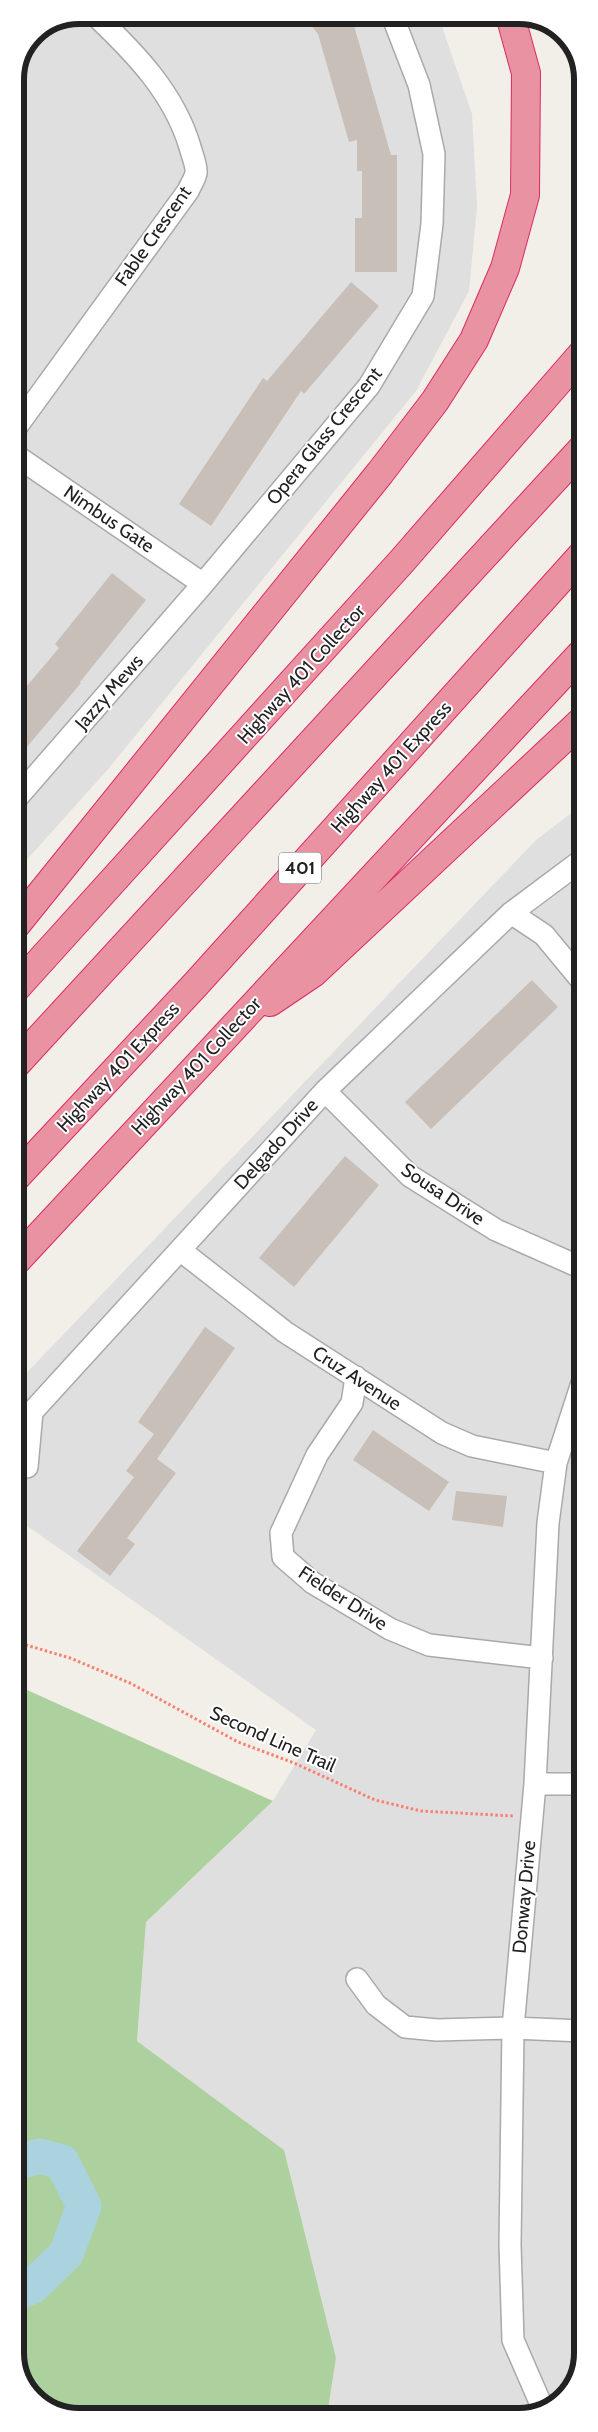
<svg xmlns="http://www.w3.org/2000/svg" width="598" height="2432" font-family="Cabin,sans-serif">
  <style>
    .residential { fill: #e0dfdf }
    .forest { fill: #add19e }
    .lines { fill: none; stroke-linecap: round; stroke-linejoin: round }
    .river { stroke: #aad3df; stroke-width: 35 }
    .building { fill: #c7bfb8 }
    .minor-casing { stroke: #a9a9a9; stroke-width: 24 }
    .motorway-casing { stroke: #dc2a67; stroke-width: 30 }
    .path { stroke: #fa8072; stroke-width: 3; stroke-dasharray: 2.5 2.5; stroke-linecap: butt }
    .minor { stroke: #fff; stroke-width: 21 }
    .motorway { stroke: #e892a2; stroke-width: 28 }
    .labels { text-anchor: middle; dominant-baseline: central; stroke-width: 4; stroke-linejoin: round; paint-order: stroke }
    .shield { fill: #fff; stroke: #646464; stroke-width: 1 }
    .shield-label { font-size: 18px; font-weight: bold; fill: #222 }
    .street-label { font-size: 19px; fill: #222; stroke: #fff }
    .rim { fill: none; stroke: #222; stroke-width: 6 }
  </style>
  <rect width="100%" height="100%" fill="#f2efe9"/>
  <path class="residential" d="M79,15H438L472,114L477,206L469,291L416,391L109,768L15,873V79L34,33Z
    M582,805L583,2353L567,2395L531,2416H327L336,2358L284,2150L137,2041L146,1922L273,1801L316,1730L16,1518V1384L536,840Z"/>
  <path class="forest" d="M16,1685L273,1801L146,1922L137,2041L284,2150L336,2358L327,2416L74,2417L37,2401L16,2365Z"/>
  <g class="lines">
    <path class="river" d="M16,2163L39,2156L62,2162L84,2206L66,2254L33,2286L16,2293"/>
  </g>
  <path class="building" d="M303,15H351L391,155H397V272H355V218H362V171H357V140L349,142L318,34Z
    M351,282L379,306L304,394L301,391L211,526L179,504L263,378L267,381Z
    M112,573L146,600L80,682L81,683L15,761V700L59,648L55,644Z
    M532,980L558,1007L431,1129L405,1102Z
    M345,1156L379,1185L294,1287L259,1258Z
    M205,1327L235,1348L157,1459L176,1473L127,1538L135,1544L110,1576L77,1551L134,1477L126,1471L154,1434L138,1422Z
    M373,1430L449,1482L429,1511L353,1460Z
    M456,1491L507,1496L503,1527L452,1520Z"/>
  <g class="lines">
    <g class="minor-casing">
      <path id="minor" d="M15,429L188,191C190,186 195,179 196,173C197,166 192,155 190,147C174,93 135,53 95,15
        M15,455L203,584
        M15,800L203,584L369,386L423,296L432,224L434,154L419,85L392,15
        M511,913L544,935L582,981
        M325,1091L410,1176L496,1230L582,1268
        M180,1250L285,1332L442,1433L472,1446L556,1463
        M356,1377L352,1403L317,1455L281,1533L283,1557L313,1583L390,1629L429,1645L542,1658
        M27,1467L32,1412L325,1091L511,913L582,860
        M535,1784H583
        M357,1979L376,2005L405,2027L437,2030L513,2028L583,2031
        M543,2409L513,2340L510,2245L513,2028L535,1784L548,1523L556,1463L582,1383"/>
    </g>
    <g class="motorway-casing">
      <path id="motorway" d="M15,926L380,473L435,401L474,340L505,268L525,195L526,73L510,15
        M15,989L402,561L582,354
        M270,1002L313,973L582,721
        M16,1064L582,449
        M16,1177L196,984L582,555
        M16,1261L582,653"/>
    </g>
    <path class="path" d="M16,1642L70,1658L130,1683L238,1742L294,1763L375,1800L421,1811L514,1816"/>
    <use href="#minor" class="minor"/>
    <use href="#motorway" class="motorway"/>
  </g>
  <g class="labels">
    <rect class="shield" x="279" y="852.5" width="42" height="31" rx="4"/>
    <g class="shield-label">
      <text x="300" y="868">401</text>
    </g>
    <g class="street-label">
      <text transform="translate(153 236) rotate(-55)">Fable Crescent</text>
      <text transform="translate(324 436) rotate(-51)">Opera Glass Crescent</text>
      <text transform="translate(109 519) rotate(34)">Nimbus Gate</text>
      <text transform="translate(301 674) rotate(-48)">Highway 401 Collector</text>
      <text transform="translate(109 692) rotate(-49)">Jazzy Mews</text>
      <text transform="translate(391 767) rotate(-48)">Highway 401 Express</text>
      <text transform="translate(196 1066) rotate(-47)">Highway 401 Collector</text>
      <text transform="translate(118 1067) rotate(-47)">Highway 401 Express</text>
      <text transform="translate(276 1144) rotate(-48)">Delgado Drive</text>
      <text transform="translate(443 1194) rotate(34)">Sousa Drive</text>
      <text transform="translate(357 1378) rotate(33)">Cruz Avenue</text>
      <text transform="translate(343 1598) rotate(33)">Fielder Drive</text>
      <text transform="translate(273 1739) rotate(24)">Second Line Trail</text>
      <text transform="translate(524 1897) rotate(-85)">Donway Drive</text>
    </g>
  </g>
  <path d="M0 0H598V2432H0ZM79 24H519A55 55 0 0 1 574 79V2353A55 55 0 0 1 519 2408H79A55 55 0 0 1 24 2353V79A55 55 0 0 1 79 24Z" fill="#fff" fill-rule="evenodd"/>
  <path class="rim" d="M79 24H519A55 55 0 0 1 574 79V2353A55 55 0 0 1 519 2408H79A55 55 0 0 1 24 2353V79A55 55 0 0 1 79 24Z"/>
</svg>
